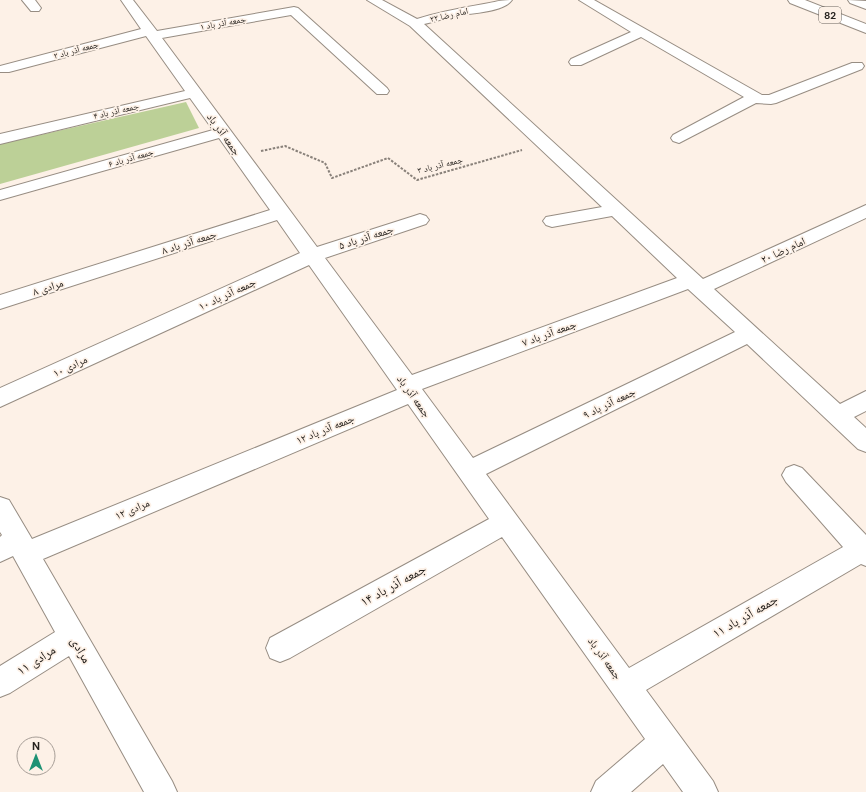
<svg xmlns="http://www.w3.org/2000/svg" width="866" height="792" font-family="'DM Sans','Noto Naskh Arabic',sans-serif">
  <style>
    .green { fill: #bcd097 }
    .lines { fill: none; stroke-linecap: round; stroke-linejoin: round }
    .minor-casing { stroke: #978d83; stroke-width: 2 }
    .major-casing { stroke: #978d83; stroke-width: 2 }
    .path { stroke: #89817a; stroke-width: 2; stroke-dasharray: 2.5 1.5; stroke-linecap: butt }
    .minor { fill: #fff; fill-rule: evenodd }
    .major { fill: #fff; fill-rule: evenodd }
    .labels { text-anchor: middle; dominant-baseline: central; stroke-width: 3.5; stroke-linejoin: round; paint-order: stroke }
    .far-street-label { font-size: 9px; fill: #26221e; stroke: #fdf1e7 }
    .shield { fill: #fdf1e7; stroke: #66605a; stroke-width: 1 }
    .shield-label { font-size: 10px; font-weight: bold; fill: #26221e }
    .street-label { font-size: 11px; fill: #26221e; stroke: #fdf1e7 }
    .near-street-label { font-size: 13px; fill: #26221e; stroke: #fdf1e7 }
  </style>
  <rect width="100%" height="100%" fill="#fdf1e7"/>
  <path class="green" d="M186,102L199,128L0,184V144Z"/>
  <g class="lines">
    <g class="minor-casing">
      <path id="minor" d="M22,0H35L41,8L39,11H31Z
        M121,0H133L157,31L294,7L298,8L387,88L389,91L387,94H377L291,15L162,38L317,247L414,216L420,214L426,216L429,220L426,224L325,258L412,375L677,278L612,216L552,227L546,225L543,221L546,217L602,207L410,26L367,0H382L417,19C439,12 461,8 484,4C496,2 500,0 512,0C503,13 469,13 455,16C445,18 434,22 424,24L703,279L866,205V218L714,289L840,404L866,391V411L854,417L866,428V452L858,449L747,344L486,474L629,668L843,547L786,482L782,475L786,468L794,465L802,468L866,535V566L861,564L646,690L713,781L718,792H683L663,764L631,792H591L596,781L645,739L502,537L290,658L280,662L270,658L266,648L270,638L489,519L408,404L43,559L172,781L177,792H144L69,656L10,693L0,697V666L55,632L13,556L0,562V537L2,535L0,532V497L9,500L32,539L397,390L309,265L0,407V388L300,253L277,220L0,309V295L270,210L219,138L0,200V190L213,130L190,98L0,144V134L185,91L146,36L9,72H0V66L141,29ZM688,289L735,332L473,458L422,389Z
        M579,0H594L762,95H769L852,63H862L864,66L862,69L776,103L771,104L756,103L679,143L673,141L671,138L673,135L744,97L641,37L581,65H571L569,62L571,59L631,32Z"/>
    </g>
    <g class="major-casing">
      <path id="major" d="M788,0H805L866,24V33L790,3Z
        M848,0L866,1V9L850,3Z"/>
    </g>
    <path class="path" d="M261,151L285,146L325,163L332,178L388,158L417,180L522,150"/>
    <use href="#minor" class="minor"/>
    <use href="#major" class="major"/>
  </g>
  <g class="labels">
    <g class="far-street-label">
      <text transform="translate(449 15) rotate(-13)">امام رضا ۲۲</text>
      <text transform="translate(223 23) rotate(-10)">جمعه آذر باد ۱</text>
      <text transform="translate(76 50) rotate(-15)">جمعه آذر باد ۲</text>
      <text transform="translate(116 111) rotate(-13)">جمعه آذر باد ۴</text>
      <text transform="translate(131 158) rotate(-16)">جمعه آذر باد ۶</text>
      <text transform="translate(440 165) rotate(-14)">جمعه آذر باد ۳</text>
    </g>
    <rect class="shield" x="819" y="7" width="22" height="16" rx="3"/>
    <g class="shield-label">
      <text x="830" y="15">82</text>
    </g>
    <g class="street-label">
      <text transform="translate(224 134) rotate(54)">جمعه آذر باد</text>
      <text transform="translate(366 237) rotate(-18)">جمعه آذر باد ۵</text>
      <text transform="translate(189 242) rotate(-18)">جمعه آذر باد ۸</text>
      <text transform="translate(783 250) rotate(-25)">امام رضا ۲۰</text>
      <text transform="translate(48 287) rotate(-18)">مرادی ۸</text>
      <text transform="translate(227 294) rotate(-25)">جمعه آذر باد ۱۰</text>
      <text transform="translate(549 333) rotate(-20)">جمعه آذر باد ۷</text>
      <text transform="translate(70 366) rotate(-25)">مرادی ۱۰</text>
      <text transform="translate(414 396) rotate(54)">جمعه آذر باد</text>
      <text transform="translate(609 403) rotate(-26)">جمعه آذر باد ۹</text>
      <text transform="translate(325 429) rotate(-22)">جمعه آذر باد ۱۲</text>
      <text transform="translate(132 509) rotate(-23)">مرادی ۱۲</text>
      <text transform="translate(605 658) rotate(54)">جمعه آذر باد</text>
    </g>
    <g class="near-street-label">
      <text transform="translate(393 585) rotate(-29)">جمعه آذر باد ۱۴</text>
      <text transform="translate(745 616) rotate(-30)">جمعه آذر باد ۱۱</text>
      <text transform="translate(81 650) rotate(60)">مرادی</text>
      <text transform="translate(36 660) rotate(-33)">مرادی ۱۱</text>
    </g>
  </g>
  <g transform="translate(36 756)"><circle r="19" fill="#fdf1e7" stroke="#a79e97"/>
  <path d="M0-3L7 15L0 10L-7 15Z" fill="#1e9274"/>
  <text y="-6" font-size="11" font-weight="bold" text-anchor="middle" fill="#26221e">N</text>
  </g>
</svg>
